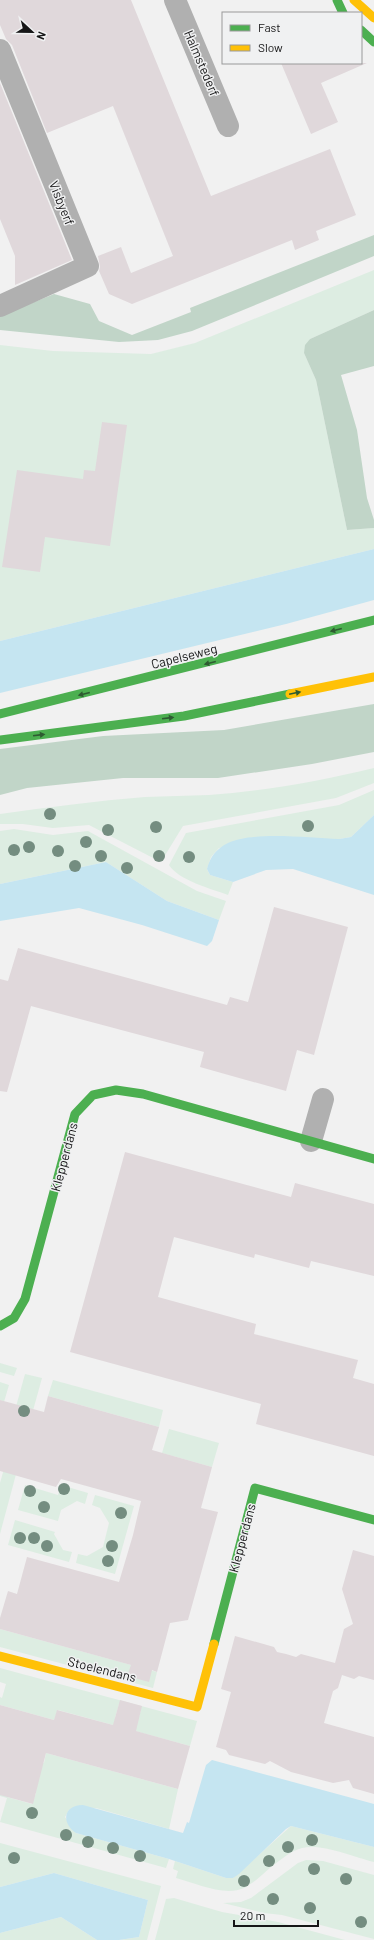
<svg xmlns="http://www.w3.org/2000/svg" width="374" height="1940" font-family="Barlow,sans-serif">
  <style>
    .green { fill: #ddede2; fill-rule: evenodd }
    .forest { fill: #c1d5c8 }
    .water { fill: #c5e5f1 }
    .building { fill: #e0d8db }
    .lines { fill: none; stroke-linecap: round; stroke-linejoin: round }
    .street { stroke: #b0b0b0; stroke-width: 22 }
    .fast { stroke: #4caf50; stroke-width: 9 }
    .slow { stroke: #ffc107; stroke-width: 9 }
    .tree { fill: #748d80 }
    .oneway { fill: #2e5b31 }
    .labels { text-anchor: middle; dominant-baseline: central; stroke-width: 3; stroke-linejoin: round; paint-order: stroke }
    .street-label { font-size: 13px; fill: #161617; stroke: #f0f1f2 }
  </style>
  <rect width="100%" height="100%" fill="#f1f1f1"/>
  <path class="green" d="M374,270V310L310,339L304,353L316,380L347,530L374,528V549L0,641V345L53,351L151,354L195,343Z
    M374,768V783L336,798L183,826L164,857L159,861L89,825L53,828L23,824H0V814C48,807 97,801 145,797C166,796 188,796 209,795C265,791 320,781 374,768Z
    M374,790V815L351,837L339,839L219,848L211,857L207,869L210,875L233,882L228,895C212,889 178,880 169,865L186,833L339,805Z
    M14,829L53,835L88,831L197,891L226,901L219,920L167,901L106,862L0,884V831Z
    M0,1363L17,1368L14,1376L0,1372Z
    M25,1374L42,1378L29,1425L12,1421Z
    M53,1380L163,1410L159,1427L48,1396Z
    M0,1382L9,1385L4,1402L0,1400Z
    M169,1429L219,1443L212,1467L162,1453Z
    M26,1437L0,1534V1483L10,1447Z
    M25,1485L58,1495L61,1485L88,1493L85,1504L77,1501L61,1510L58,1521L18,1510Z
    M95,1495L134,1506L115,1574L76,1563L78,1554L87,1556L103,1547L109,1523L100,1508L92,1505Z
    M15,1520L55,1532L54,1534L63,1550L72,1552L69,1562L8,1545Z
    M0,1629L157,1672L153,1688L0,1647Z
    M0,1668L197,1721L190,1746L58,1710L54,1720L0,1705V1697L2,1698L6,1684L0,1682ZM119,1704L141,1710L137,1724L115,1718Z
    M0,1751L44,1763L46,1753L178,1789L169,1829L96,1808L69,1810L65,1817L76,1833L169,1859L166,1868L0,1822L7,1798L0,1796ZM10,1786L36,1793L32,1804L7,1797Z
    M291,1826L374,1847V1862C354,1857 322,1843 302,1848C290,1851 281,1860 271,1867C263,1874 254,1883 244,1888C224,1897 196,1883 176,1878L178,1871L173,1869L175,1861L226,1878H233Z
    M0,1843L161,1886L147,1940H119L139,1937L148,1900L54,1873L0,1887Z
    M306,1860L323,1861L374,1875V1939L282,1915L264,1913L223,1903L241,1902L251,1898L298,1863Z
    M174,1898L222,1912L278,1922L345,1940H155L166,1899Z
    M61,1917L97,1940H0V1933Z"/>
  <path class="forest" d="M374,235V256L192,331L158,340L119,342L0,330V316L54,294L90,304L99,321L132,335L191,312L190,308Z
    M374,310V366L341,375L357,430L367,498L374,520V528L347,530L316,380L304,353L305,345L310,339Z
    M374,704V752L312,764L218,778H123L27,788L0,795V749L103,736L224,730Z"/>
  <path class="water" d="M374,549V600L286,624L0,693V641Z
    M374,815V895L293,869L266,870L233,882L210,875L207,869C210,857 216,849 228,843C254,831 309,838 339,839L351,837Z
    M106,862L167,901L219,920L212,941L207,946L142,925L79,908L0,921V884Z
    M212,1760L374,1804V1847L291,1826L286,1829L239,1874L233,1878H226L169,1859L76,1833C61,1823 63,1805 83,1805L183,1833L187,1822L189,1823L206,1765Z
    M54,1873L148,1900L139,1937L119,1940H97L61,1917L0,1933V1887Z"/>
  <path class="building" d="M0,0H131L211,196L330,149L356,215L316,231L319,240L295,250L292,240L132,304L109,294L99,271L100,267L98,256L121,247L131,273L173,256L113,106L47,133L12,45L6,39L0,25Z
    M281,63H367L321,83L338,122L311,134Z
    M0,83L72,260L15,285V256L0,219Z
    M102,422L127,425L110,546L45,537L40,572L2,567L17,470L83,479L84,470L95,471Z
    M274,907L348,927L314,1055L297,1050L286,1091L200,1067L204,1052L31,1006L7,1092L0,1091V979L8,981L18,948L227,1005L230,997L248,1002Z
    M125,1152L291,1197L295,1183L374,1204V1276L311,1261L309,1268L255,1254L254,1258L174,1237L158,1297L256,1324L254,1334L358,1360L353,1378L374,1384V1456L256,1424L261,1404L70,1352Z
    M48,1396L159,1427L152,1450L212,1467L201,1508L218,1512L188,1620L170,1623L157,1672L152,1670L149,1682L127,1676L131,1665L0,1629V1618L8,1591L17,1594L27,1557L119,1582L133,1535L141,1501L61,1479L56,1487L0,1471V1400L44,1412Z
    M353,1550L374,1556V1680L359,1676L354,1679L342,1675L338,1688L333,1691L324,1723L374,1737V1794L353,1788L349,1780L333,1783L291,1772L270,1761L265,1764L229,1755L226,1750L216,1747L231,1692L221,1689L235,1636L274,1647L277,1652L286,1654L296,1657L301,1654L335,1663L344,1629L353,1624L342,1589Z
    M120,1700L142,1706L136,1731L190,1746L178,1789L46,1753L33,1804L0,1795V1705L54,1720L57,1710L113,1725Z"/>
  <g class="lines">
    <path class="street" d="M175,0L228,126
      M0,50L88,266L0,306
      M311,1141L323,1099"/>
    <path class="fast" d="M337,0L343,13
      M361,30L374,42
      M0,714L374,620
      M0,740L184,716L290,694
      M0,1326L14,1318L25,1299L75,1114L93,1095L116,1090L143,1094L374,1159
      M214,1644L255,1488L374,1520"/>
    <path class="slow" d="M354,0L374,18
      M290,694L374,677
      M0,1656L197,1707L214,1644"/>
  </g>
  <g class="tree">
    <circle cx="50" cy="814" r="6"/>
    <circle cx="308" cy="826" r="6"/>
    <circle cx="156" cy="827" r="6"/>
    <circle cx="108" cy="830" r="6"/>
    <circle cx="86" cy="842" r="6"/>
    <circle cx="29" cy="847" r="6"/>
    <circle cx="14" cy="850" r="6"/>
    <circle cx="58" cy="851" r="6"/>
    <circle cx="101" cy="856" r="6"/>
    <circle cx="159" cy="856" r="6"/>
    <circle cx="189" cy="857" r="6"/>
    <circle cx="75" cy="866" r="6"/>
    <circle cx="127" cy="868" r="6"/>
    <circle cx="24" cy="1411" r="6"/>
    <circle cx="64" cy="1489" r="6"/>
    <circle cx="30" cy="1491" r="6"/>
    <circle cx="44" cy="1507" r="6"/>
    <circle cx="121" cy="1513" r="6"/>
    <circle cx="20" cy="1538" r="6"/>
    <circle cx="34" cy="1538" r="6"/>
    <circle cx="47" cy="1546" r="6"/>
    <circle cx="112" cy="1546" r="6"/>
    <circle cx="108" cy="1561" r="6"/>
    <circle cx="32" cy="1813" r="6"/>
    <circle cx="66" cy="1835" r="6"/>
    <circle cx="312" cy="1840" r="6"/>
    <circle cx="88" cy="1842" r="6"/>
    <circle cx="288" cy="1847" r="6"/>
    <circle cx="113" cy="1848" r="6"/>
    <circle cx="140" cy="1856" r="6"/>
    <circle cx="14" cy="1858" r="6"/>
    <circle cx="269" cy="1861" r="6"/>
    <circle cx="314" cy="1869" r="6"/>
    <circle cx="346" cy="1879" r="6"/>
    <circle cx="244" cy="1881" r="6"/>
    <circle cx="273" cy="1899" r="6"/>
    <circle cx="310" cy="1908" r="6"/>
    <circle cx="361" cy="1922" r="6"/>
  </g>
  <defs><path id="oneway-solid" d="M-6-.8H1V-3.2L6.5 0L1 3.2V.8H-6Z"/></defs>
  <g class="oneway">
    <use href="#oneway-solid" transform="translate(336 630) rotate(166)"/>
    <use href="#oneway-solid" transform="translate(210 663) rotate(166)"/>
    <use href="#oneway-solid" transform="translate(295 693) rotate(-12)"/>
    <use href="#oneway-solid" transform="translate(84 694) rotate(166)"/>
    <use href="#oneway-solid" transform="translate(168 718) rotate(-7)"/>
    <use href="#oneway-solid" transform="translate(39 735) rotate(-7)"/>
  </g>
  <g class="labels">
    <g class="street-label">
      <text transform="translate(202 63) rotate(67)">Halmstederf</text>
      <text transform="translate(62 203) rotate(68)">Visbyerf</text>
      <text transform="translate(184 656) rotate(-14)">Capelseweg</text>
      <text transform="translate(64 1157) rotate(-75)">Klepperdans</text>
      <text transform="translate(242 1538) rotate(-75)">Klepperdans</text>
      <text transform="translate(102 1669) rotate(14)">Stoelendans</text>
    </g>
  </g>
  <rect x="222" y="12" width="140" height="52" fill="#f0f1f2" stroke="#99999a"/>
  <rect x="230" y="25" width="20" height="6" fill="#4caf50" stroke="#99999a"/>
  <text x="258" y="32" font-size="12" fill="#161617">Fast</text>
  <rect x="230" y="45" width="20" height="6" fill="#ffc107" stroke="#99999a"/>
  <text x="258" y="52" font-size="12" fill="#161617">Slow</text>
  <g transform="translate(32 32) rotate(112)" stroke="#f0f1f2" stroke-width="3" paint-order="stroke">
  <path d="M0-3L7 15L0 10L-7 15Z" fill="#161617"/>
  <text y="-6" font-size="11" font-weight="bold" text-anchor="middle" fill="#161617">N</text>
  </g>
  <path d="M234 1920v6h84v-6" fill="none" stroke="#161617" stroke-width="2"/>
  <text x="240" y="1920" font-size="12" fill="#161617" stroke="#f0f1f2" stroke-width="3" paint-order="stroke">20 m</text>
</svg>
